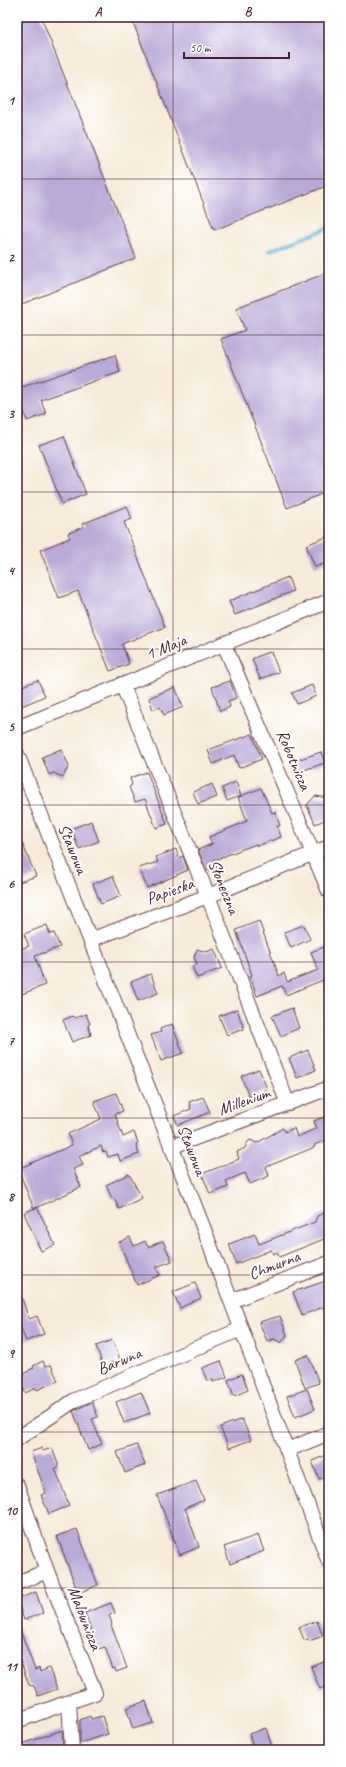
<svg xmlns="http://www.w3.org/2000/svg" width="346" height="1767" font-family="Caveat,sans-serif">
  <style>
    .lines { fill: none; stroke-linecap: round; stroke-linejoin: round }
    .stream { stroke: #5ab8d9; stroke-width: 4 }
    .building { fill: #b9a9d7 }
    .street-casing { stroke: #643e45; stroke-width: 16 }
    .street { stroke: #fff; stroke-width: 14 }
    .grid { fill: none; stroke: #4a1f2b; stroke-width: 1; stroke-opacity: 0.55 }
    .labels { text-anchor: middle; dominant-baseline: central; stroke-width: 4; stroke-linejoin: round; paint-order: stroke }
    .street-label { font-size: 17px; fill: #4a1f2b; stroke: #fff }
    .neatline { fill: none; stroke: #4a1f2b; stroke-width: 1.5 }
    .grid-label { font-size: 13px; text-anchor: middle; font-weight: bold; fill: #4a1f2b }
  </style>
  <rect width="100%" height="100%" fill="#fff"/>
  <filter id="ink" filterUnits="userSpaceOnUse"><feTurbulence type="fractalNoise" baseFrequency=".025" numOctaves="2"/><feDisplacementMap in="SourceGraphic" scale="8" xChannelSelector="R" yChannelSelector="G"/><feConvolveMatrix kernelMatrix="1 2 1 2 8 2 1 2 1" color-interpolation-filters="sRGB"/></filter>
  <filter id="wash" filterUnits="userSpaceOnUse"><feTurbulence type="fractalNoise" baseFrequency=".012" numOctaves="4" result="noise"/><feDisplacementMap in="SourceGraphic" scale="16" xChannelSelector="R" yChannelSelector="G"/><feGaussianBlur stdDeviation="0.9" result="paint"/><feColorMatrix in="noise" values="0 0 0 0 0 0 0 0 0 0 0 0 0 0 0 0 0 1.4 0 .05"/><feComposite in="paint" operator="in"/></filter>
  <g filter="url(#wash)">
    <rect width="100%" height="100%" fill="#f6ebd8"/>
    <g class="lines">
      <path class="stream" d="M269,251L329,228"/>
    </g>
    <g id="blocks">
      <path class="building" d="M17,17H41L136,258L17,306Z
        M131,17H329V185L214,230Z
        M329,272V491L287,508L221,339L245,330L236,308Z
        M115,355L120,372L41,400L46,414L27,421L17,389Z
        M64,436L86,494L62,504L39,445Z
        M127,506L132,519L124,522L165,627L122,644L129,664L110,671L78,591L59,598L40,550L70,538L68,533L84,527L82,524Z
        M329,536V562L315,567L306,545Z
        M288,577L293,591L235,615L229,601Z
        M271,652L279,672L260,679L252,659L263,654Z
        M38,680L45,696L17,708V688Z
        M230,681L236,698L228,701L230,707L220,711L212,687Z
        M312,685L316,696L297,704L292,693Z
        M175,687L183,707L164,715L160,707L153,710L149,698Z
        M252,734L262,759L239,768L234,755L213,764L208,750Z
        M61,749L69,766L63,777L53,773L49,775L42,757Z
        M321,752L325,763L295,773L291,762Z
        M147,772L167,824L156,828L145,799L135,802L129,787L132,785L130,778Z
        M236,782L241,796L239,797L261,788L272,813L275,812L280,826H277L281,837L257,846L256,844L214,860L217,867L207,871L198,850L212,844L209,837L247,821L238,797L227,801L222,788Z
        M212,784L217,797L198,804L193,792Z
        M315,796L329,798V818L315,824L307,805Z
        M91,821L99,841L79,849L71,829Z
        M17,831L36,876L17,883Z
        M176,849L179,858L183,856L188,870L147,888L139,868L158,862L156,857Z
        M113,876L121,896L101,904L93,884Z
        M259,921L279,976L284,973L287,982L318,970L311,952L329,945V995L323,980L286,995L282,986L257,996L250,976L252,975L236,930Z
        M47,925L50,934L54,933L60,947L35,956L45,985L17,996V950L29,946L24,934Z
        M304,925L310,939L291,948L284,932Z
        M197,949L206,952L214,949L222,968L197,978L192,966L197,964L194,957Z
        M151,974L158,993L138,1001L131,982Z
        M292,1008L299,1028L281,1036L272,1016Z
        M237,1009L244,1029L227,1035L219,1016Z
        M86,1014L90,1024L88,1025L91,1035L72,1042L63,1020L73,1016L75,1018Z
        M172,1024L183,1053L161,1061L151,1035L161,1032L160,1029Z
        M308,1050L316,1070L297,1078L289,1058Z
        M259,1069L267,1089L249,1097L241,1076Z
        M116,1093L123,1111L115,1114L123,1137L134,1132L138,1143L136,1144L139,1154L120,1161L118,1154L108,1157L106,1151L103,1152L101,1146L79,1156L83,1165L73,1169L81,1187L34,1209L18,1169L72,1145L68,1134L101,1119L94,1101Z
        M203,1097L210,1112L178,1125L174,1116L191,1109L189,1102Z
        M329,1115V1139L314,1145L315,1147L266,1167L269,1176L250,1184L245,1173L226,1181L228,1187L210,1194L202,1174L239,1159L237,1152L245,1148L247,1143L250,1140L257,1143L283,1128L285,1132L294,1128L297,1137L317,1128L314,1121Z
        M129,1174L142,1198L119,1209L114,1198L112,1199L106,1185Z
        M37,1207L55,1245L41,1251L24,1213Z
        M329,1211V1237L279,1257L277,1252L273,1254L271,1250L236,1264L229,1244L255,1234L259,1244L315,1222L317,1216Z
        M130,1237L134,1246L145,1241L148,1247L163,1241L172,1261L156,1267L160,1275L137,1285L119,1242Z
        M329,1280V1305L302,1315L293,1292Z
        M195,1283L201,1298L180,1308L173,1292Z
        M17,1290H19L29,1319L37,1316L44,1334L26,1341L17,1318Z
        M280,1316L287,1335L281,1343L274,1339L267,1341L259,1322Z
        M112,1340L120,1359L103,1366L96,1346Z
        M308,1355L319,1383L305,1388L295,1360Z
        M43,1361L45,1366L51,1365L58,1381L37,1390L36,1388L25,1393L18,1376L29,1371V1370L34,1368L33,1366Z
        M221,1361L227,1377L213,1382L212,1379L207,1381L202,1368Z
        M242,1374L248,1390L234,1396L228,1380Z
        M307,1389L315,1409L295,1417L287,1396Z
        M141,1392L150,1413L124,1423L116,1402Z
        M92,1402L98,1417L92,1419L102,1444L88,1450L73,1411Z
        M242,1419L251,1440L229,1448L220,1427Z
        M137,1445L145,1465L125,1473L117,1452Z
        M42,1448L43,1451L52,1448L58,1464V1467L55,1468L69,1506L49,1514L41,1495L46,1493L31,1452Z
        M329,1454V1475L319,1479L312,1461Z
        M196,1481L204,1500L185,1508L199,1547L180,1555L157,1495Z
        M77,1529L98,1585L78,1593L57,1536Z
        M258,1535L264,1551L230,1564L224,1547Z
        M36,1592L43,1613L24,1620L17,1599Z
        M111,1603L115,1613L109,1615L112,1624L111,1625L127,1668L116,1672L115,1668L113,1669L105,1647L98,1649L85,1613Z
        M317,1621L323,1636L309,1641L308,1639L304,1640L299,1627Z
        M19,1627L35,1670L39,1668L40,1672L49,1668L57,1689L38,1696L34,1686L29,1685L17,1651V1628Z
        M329,1660V1685L320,1689L311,1667Z
        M146,1701L153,1723L133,1729L126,1708Z
        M90,1716L91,1719L102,1716L108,1734L80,1743V1720Z
        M266,1728L273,1750H254L249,1734Z
        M62,1730L63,1749L59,1750H17V1746Z"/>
    </g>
  </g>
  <g filter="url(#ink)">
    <use href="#blocks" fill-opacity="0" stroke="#643e45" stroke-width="1"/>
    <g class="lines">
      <g class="street-casing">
        <path id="street" d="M224,644L329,891
          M122,684L208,896L288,1104
          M17,728L329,601
          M17,754L205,1232L329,1562
          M90,940L208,896L329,847
          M171,1147L329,1088
          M231,1301L329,1263
          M17,1439L75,1400L241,1329
          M287,1450L329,1433
          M17,1485L47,1571L95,1693L69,1702L72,1750
          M17,1583L47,1571
          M17,1721L69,1702"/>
      </g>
      <use href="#street" class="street"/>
    </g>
  </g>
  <path class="grid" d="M173,17V1750M17,179H329M17,335H329M17,492H329M17,649H329M17,805H329M17,962H329M17,1118H329M17,1275H329M17,1432H329M17,1588H329"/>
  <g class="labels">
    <g class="street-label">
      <text transform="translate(166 647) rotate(-22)">1 Maja</text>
      <text transform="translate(294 760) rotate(67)">Robotnicza</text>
      <text transform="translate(73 849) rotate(68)">Stawowa</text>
      <text transform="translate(224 887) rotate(68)">Słoneczna</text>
      <text transform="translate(170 891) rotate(-20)">Papieska</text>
      <text transform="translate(244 1101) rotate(-20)">Millenium</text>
      <text transform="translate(192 1150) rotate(69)">Stawowa</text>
      <text transform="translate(274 1265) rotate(-21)">Chmurna</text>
      <text transform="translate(119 1361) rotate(-23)">Barwna</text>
      <text transform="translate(85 1618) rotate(69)">Malownicza</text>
    </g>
  </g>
  <rect width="346" height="1767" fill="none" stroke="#fff" stroke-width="44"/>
  <path d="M184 52v6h105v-6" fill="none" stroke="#4a1f2b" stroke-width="2"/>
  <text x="190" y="52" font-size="12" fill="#4a1f2b" stroke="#ffffff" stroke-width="3" paint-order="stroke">50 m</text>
  <rect x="22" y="22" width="302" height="1723" class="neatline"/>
  <g class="grid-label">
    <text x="98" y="16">A</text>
    <text x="248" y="16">B</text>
    <text x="11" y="105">1</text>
    <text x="11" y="262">2</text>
    <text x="11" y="418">3</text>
    <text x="11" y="575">4</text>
    <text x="11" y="731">5</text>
    <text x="11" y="888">6</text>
    <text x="11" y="1045">7</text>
    <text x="11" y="1201">8</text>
    <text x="11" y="1358">9</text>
    <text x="11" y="1515">10</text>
    <text x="11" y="1671">11</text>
  </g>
</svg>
